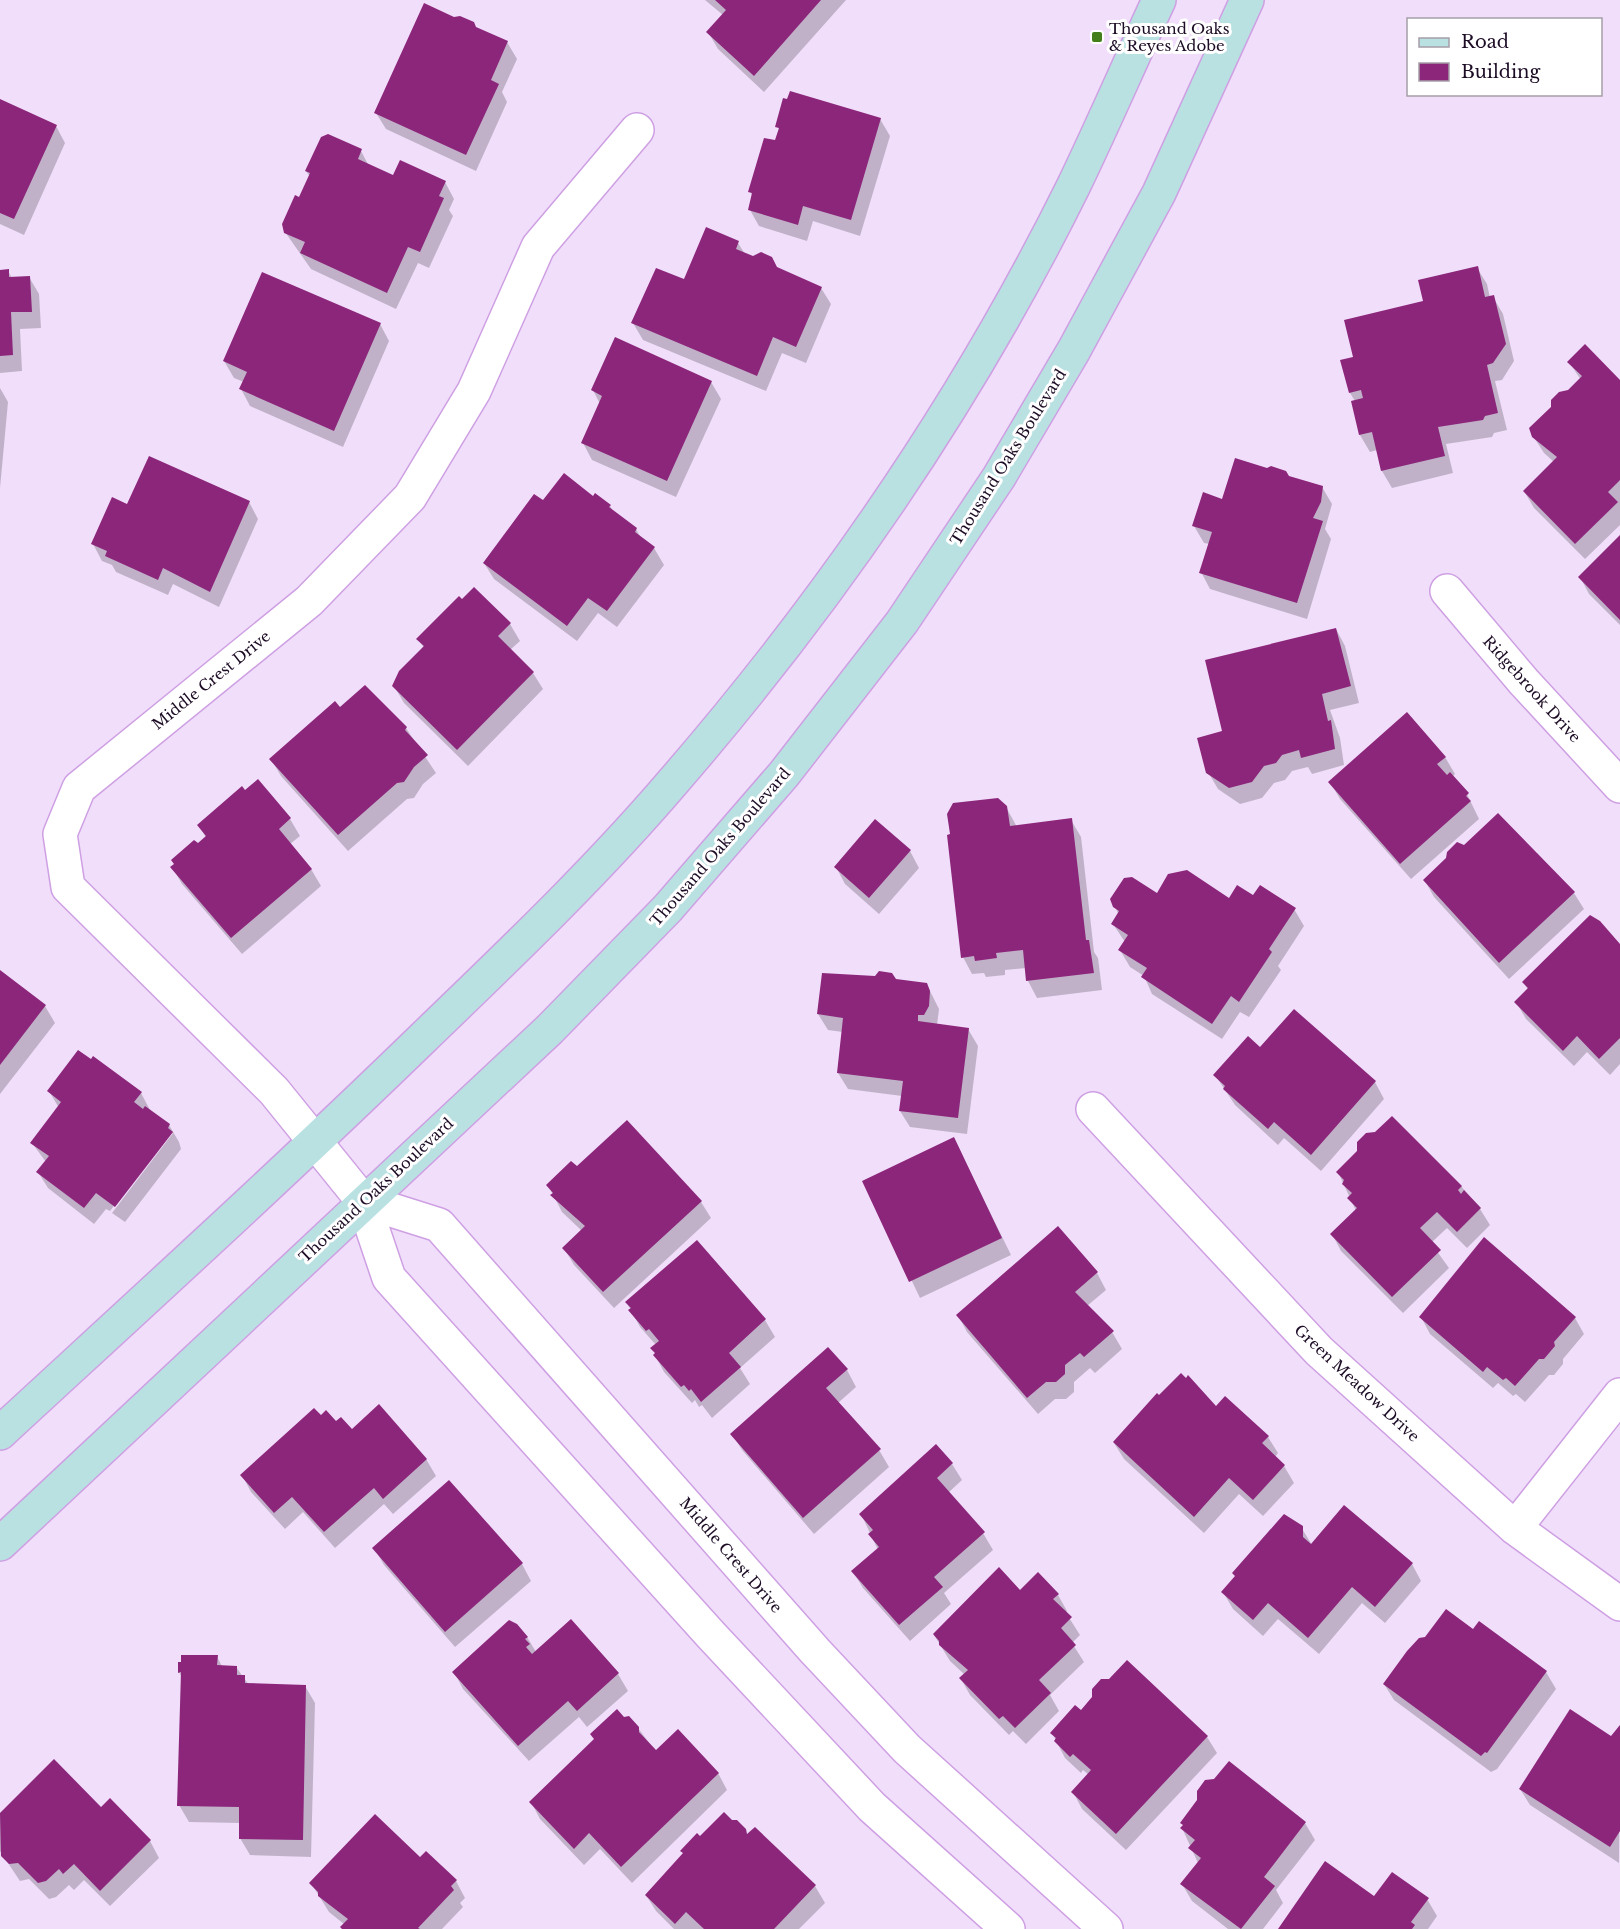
<svg xmlns="http://www.w3.org/2000/svg" width="1620" height="1929" font-family="'Libre Baskerville',serif">
  <style>
    .shadow { fill: #0003 }
    .building { fill: #8c267b }
    .lines { fill: none; stroke-linecap: round; stroke-linejoin: round }
    .street-casing { stroke: #cea0e3; stroke-width: 36 }
    .secondary-casing { stroke: #cea0e3; stroke-width: 36 }
    .street { stroke: #fff; stroke-width: 33 }
    .secondary { stroke: #bae1e2; stroke-width: 33 }
    .poi-dot { fill: #447e18; stroke: #fff; stroke-width: 2 }
    .labels { text-anchor: middle; dominant-baseline: central; stroke-width: 6; stroke-linejoin: round; paint-order: stroke }
    .poi-label { font-size: 15px; fill: #1d0c25; stroke: #fff; text-anchor: start }
    .street-label { font-size: 15px; fill: #1d0c25; stroke: #fff }
  </style>
  <rect width="100%" height="100%" fill="#f1defa"/>
  <path class="shadow" d="M705,0H846L764,92L718,49L708,32L723,15Z
    M476,28L507,42L517,59L502,92L507,102L476,171L386,129L376,113Z
    M0,101L56,126L65,143L24,235L0,224Z
    M880,119L890,136L860,236L813,221L807,241L759,226L750,210L753,197L750,191L776,142L780,131L777,126Z
    M361,151L369,166L394,177L445,182L454,199L449,210L453,216L429,268L418,263L396,309L311,269L285,232L310,177L306,171Z
    M738,243L745,254L821,288L831,304L806,363L782,353L766,391L643,340L633,323Z
    M1477,268L1487,284L1490,298L1493,297L1503,314L1514,361L1502,380L1495,381L1507,430L1494,433L1492,437L1446,444L1453,473L1392,488L1382,471L1377,450L1370,452L1360,435L1353,402L1355,401L1350,393L1354,358L1424,302Z
    M0,271H8L12,278L29,277L39,294L41,328L20,329L22,371L0,373Z
    M380,324L389,341L343,447L250,406L241,389L244,382L234,378L224,361Z
    M1569,362L1620,382V525L1585,559L1534,508L1524,491L1554,462L1544,453L1533,436L1581,380Z
    M711,382L721,399L676,497L592,460L583,443L600,404L593,390Z
    M0,388L8,402L0,488Z
    M1267,470L1322,487L1332,504L1325,529L1331,539L1307,619L1210,589L1201,572L1210,544L1204,543L1194,526Z
    M594,498L610,506L614,513L636,529L641,538L654,548L664,565L617,627L598,613L577,641L494,579L484,563L544,502Z
    M249,502L258,519L219,607L173,584L168,595L116,572L112,565L102,561L93,544L128,506Z
    M1620,537V625L1589,594L1580,577Z
    M474,589L510,624L520,641L510,650L533,673L543,689L468,766L404,703L394,686L424,648L418,639Z
    M1336,629L1345,646L1359,703L1330,710L1340,738L1344,765L1312,774L1308,767L1292,771L1285,780L1274,783L1262,798L1240,804L1218,789L1208,772L1224,732Z
    M340,710L406,728L436,773L423,784L414,798L407,799L348,851L281,776L271,759Z
    M1445,757L1455,774L1452,777L1467,794L1479,819L1411,879L1340,799L1330,782Z
    M258,781L290,819L300,836L290,844L311,869L321,886L242,954L182,884L172,867L206,838L199,825Z
    M1006,807L1017,827L1071,820L1081,837L1094,952L1098,958L1102,990L1037,998L1028,981L1026,968L1005,970V975L986,977L984,973L972,974L963,957Z
    M910,851L919,868L879,914L845,884L836,867Z
    M1537,853L1574,893L1584,909L1509,979L1434,897L1425,881Z
    M1157,895L1229,900L1253,897L1294,909L1304,926L1278,966L1281,970L1249,1017L1240,1012L1222,1039L1152,994L1144,976L1130,967L1120,950L1125,942L1113,924L1119,915L1115,907Z
    M1620,946V1064L1610,1075L1587,1052L1574,1066L1526,1019L1516,1002L1528,990L1524,983Z
    M0,972L45,1006L55,1023L0,1094Z
    M895,981L927,985L939,1009L937,1025L968,1029L978,1046L967,1134L910,1127L900,1111L902,1096L848,1089L838,1073L843,1032L828,1030L818,1014Z
    M1261,1049L1375,1082L1384,1099L1321,1171L1284,1138L1278,1145L1235,1105L1215,1075Z
    M49,1091L141,1093L150,1110L169,1125L179,1142L181,1149L125,1222L112,1213L173,1133H170L110,1211L106,1209L94,1224L48,1188L38,1172L46,1162L32,1143L59,1108Z
    M954,1139L1011,1255L920,1298L864,1181Z
    M577,1168L701,1202L711,1218L614,1308L574,1265L564,1248L582,1231L562,1212L548,1185Z
    M1338,1172L1461,1186L1480,1209L1490,1225L1467,1248L1447,1228L1431,1243L1449,1268L1403,1313L1341,1251L1332,1234L1356,1211Z
    M697,1242L765,1320L775,1337L740,1368L750,1384L712,1418L702,1405L699,1407L695,1400L692,1403L664,1372L655,1355L656,1345L640,1327L627,1303Z
    M1097,1273L1106,1290L1087,1306L1112,1332L1122,1349L1095,1373L1090,1368L1074,1382V1392L1066,1399H1055L1038,1414L967,1332L958,1315Z
    M1421,1317L1575,1318L1584,1334L1563,1359V1364L1554,1375H1549L1525,1402L1516,1394L1513,1396L1498,1383L1493,1388L1430,1334Z
    M847,1370L856,1387L838,1403L879,1450L889,1467L814,1534L742,1450L732,1434Z
    M1186,1380L1216,1408L1268,1437L1278,1453L1275,1457L1284,1466L1294,1483L1263,1516L1239,1494L1204,1533L1124,1459L1114,1443L1159,1398Z
    M320,1417L426,1459L436,1476L393,1514L384,1504L335,1548L303,1512L285,1529L251,1492L242,1475Z
    M952,1464L962,1480L948,1493L983,1533L993,1550L944,1593L951,1604L910,1641L863,1588L853,1572L878,1550L861,1514Z
    M1301,1527L1312,1545L1412,1564L1421,1581L1385,1623L1362,1603L1319,1654L1278,1619L1263,1636L1233,1609L1223,1592Z
    M374,1548L522,1564L531,1581L455,1647L384,1565Z
    M1020,1592L1058,1595L1067,1611L1066,1613L1080,1635L1072,1643L1084,1662L1050,1695L1059,1711L1026,1744L1013,1731L1009,1735L970,1695L961,1679L965,1675L950,1661L934,1635Z
    M571,1621L618,1674L628,1691L587,1727L579,1717L529,1761L463,1689L454,1672L527,1637L536,1652Z
    M1480,1623L1546,1672L1556,1689L1497,1769L1491,1772L1394,1700L1384,1684L1473,1631Z
    M217,1657L222,1666L236,1667L249,1685L305,1686L315,1703L311,1857L250,1855L240,1838V1823L189,1822L179,1805L182,1678L179,1672Z
    M1081,1713L1207,1737L1217,1753L1126,1850L1082,1809L1073,1792L1089,1775L1083,1770L1081,1773L1065,1758L1052,1733Z
    M1619,1726L1620,1727L1619,1863L1530,1805L1520,1789L1611,1738Z
    M638,1728L656,1752L718,1773L727,1790L632,1883L600,1849L584,1865L540,1819L531,1802Z
    M54,1762L101,1809L150,1841L159,1858L110,1906L84,1880L74,1890L69,1885L56,1897L49,1899L29,1879L20,1881L0,1851V1815Z
    M1229,1763L1305,1823L1315,1840L1276,1890L1283,1903L1263,1929H1228L1192,1901L1182,1884L1198,1863L1182,1828Z
    M731,1822L815,1886L825,1903L799,1929H674L656,1911L646,1895L700,1838Z
    M420,1859L456,1881L465,1898L460,1903L463,1907L442,1929H343L344,1924L329,1912L311,1883Z
    M1427,1899L1437,1916L1428,1929H1280Z"/>
  <path class="building" d="M715,0H821L754,76L706,32L726,10Z
    M424,3L454,17L460,16L474,22L476,27L508,41L491,80L499,84L466,155L374,113Z
    M790,91L881,118L851,220L803,206L798,225L748,210L752,193L748,192L764,138L775,140L779,128L775,127L783,98L787,99Z
    M0,99L57,125L14,219L0,213Z
    M328,134L362,149L358,159L393,175L400,160L446,181L439,196L444,198L420,252L408,247L387,293L300,253L305,242L284,233L282,224L295,195L299,197L310,173L305,171L321,137Z
    M706,227L739,241L736,249L753,256L761,252L772,257L777,267L822,287L796,347L773,337L757,376L631,323L656,268L684,279Z
    M1478,266L1485,297L1494,295L1506,344L1493,363L1487,365L1498,413L1485,416L1483,420L1438,427L1445,456L1381,471L1372,432L1359,435L1351,401L1363,398L1361,390L1349,393L1340,360L1353,357L1344,320L1423,301L1418,280Z
    M9,269V277L30,276L32,312H11L13,355L0,356V270Z
    M262,272L381,323L334,431L239,389L247,372L223,361Z
    M615,337L712,381L667,481L581,443L602,396L591,390Z
    M1585,344L1620,380V480L1608,492L1618,502L1575,544L1523,491L1557,457L1532,437L1529,428L1551,407V400L1559,392L1568,390L1582,376L1567,362Z
    M149,456L250,501L210,592L163,568L158,580L105,556L107,551L91,544L112,497L127,504Z
    M1235,458L1267,468L1271,466L1286,471L1289,476L1323,486L1321,502L1313,518L1323,521L1297,603L1199,573L1212,532L1192,526L1203,492L1222,499Z
    M564,473L593,496L595,493L611,505L609,507L637,528L635,532L655,547L607,611L588,598L567,626L483,563L534,494L543,500Z
    M1620,535V620L1578,577Z
    M474,587L511,623L498,636L534,672L457,750L392,686L399,671L424,646L416,639L459,596L462,599Z
    M1336,628L1351,686L1322,694L1328,721L1331,720L1335,749L1301,758L1299,750L1282,755L1276,763L1264,766L1252,782L1229,788L1206,773L1197,738L1222,731L1205,660Z
    M365,685L407,727L405,730L428,755L414,767L404,782L397,783L338,835L269,759L335,701L340,707Z
    M1407,712L1446,757L1437,764L1447,775L1450,772L1469,793L1466,796L1471,801L1400,864L1328,782Z
    M258,779L291,818L279,829L312,869L231,938L170,867L174,864L171,860L194,840L198,843L206,836L197,825L242,786L245,790Z
    M998,798L1007,806L1010,826L1072,818L1086,940H1089L1094,973L1026,981L1023,950L996,953L997,958L975,961L974,956L961,958L947,835L950,834L947,814L953,803Z
    M1498,813L1575,892L1499,963L1423,880L1446,858L1447,852L1457,842L1464,845Z
    M875,819L911,850L869,898L834,867Z
    M1187,870L1229,898L1237,885L1253,895L1260,885L1296,908L1269,949L1272,952L1239,1002L1231,996L1212,1024L1141,977L1147,968L1118,950L1128,935L1111,924L1119,911L1113,907L1110,899L1124,878L1132,877L1157,893L1168,874Z
    M1590,915L1600,921L1620,944V1038L1599,1059L1577,1036L1563,1051L1514,1002L1528,988L1522,982Z
    M0,970L46,1005L0,1065Z
    M879,971L892,973L896,979L927,983L930,991L929,1006L924,1015H918V1021L969,1028L958,1118L899,1111L903,1081L837,1073L843,1018L817,1014L822,973L875,976Z
    M1294,1009L1376,1081L1311,1155L1274,1122L1268,1129L1223,1089L1225,1086L1213,1075L1248,1036L1260,1047Z
    M78,1050L91,1059L93,1056L142,1092L134,1102L143,1109L145,1106L170,1124L168,1128L173,1132L115,1207L96,1193L84,1208L36,1172L49,1156L30,1143L61,1102L47,1091Z
    M1392,1116L1462,1186L1458,1190L1461,1194L1464,1190L1481,1208L1457,1232L1437,1212L1420,1228L1441,1250L1392,1297L1330,1234L1357,1208L1347,1198L1352,1193L1342,1184L1344,1180L1336,1172L1357,1151V1142L1366,1133L1375,1132Z
    M627,1120L702,1201L603,1292L562,1248L585,1226L550,1195L553,1193L546,1185L571,1161L577,1166Z
    M954,1137L1002,1238L909,1282L862,1181Z
    M1058,1226L1098,1272L1075,1292L1114,1331L1084,1357L1080,1353L1065,1365V1374L1056,1382H1046L1027,1398L956,1315Z
    M1484,1237L1576,1317L1554,1342L1555,1346L1544,1359H1539L1515,1386L1506,1378L1503,1380L1487,1367L1483,1372L1419,1317Z
    M697,1240L766,1319L729,1353L741,1367L701,1402L691,1389L689,1391L684,1385L681,1387L653,1355L655,1353L650,1348L659,1341L649,1329L646,1331L628,1310L631,1308L625,1302Z
    M828,1347L848,1369L826,1388L881,1449L803,1518L730,1434Z
    M1181,1373L1186,1378L1188,1375L1216,1406L1225,1396L1269,1436L1262,1443L1285,1465L1253,1500L1229,1478L1194,1517L1113,1442L1157,1393L1159,1395Z
    M379,1404L427,1459L383,1499L374,1488L324,1532L292,1497L274,1513L240,1475L314,1408L321,1415L326,1410L336,1421L341,1417L352,1429Z
    M936,1444L953,1463L937,1478L985,1532L934,1577L943,1587L899,1625L851,1571L879,1547L868,1534L873,1530L859,1514Z
    M449,1480L523,1563L445,1632L372,1548Z
    M1344,1505L1413,1563L1375,1607L1352,1587L1308,1638L1268,1603L1253,1620L1221,1592L1235,1576L1232,1573L1284,1514L1303,1526V1537L1311,1544Z
    M999,1567L1020,1590L1038,1572L1059,1594L1053,1599L1072,1617L1061,1628L1076,1645L1039,1680L1051,1693L1015,1728L1003,1716L999,1719L959,1678L968,1670L939,1645V1641L933,1634Z
    M1446,1609L1473,1629L1479,1621L1547,1671L1487,1753L1485,1752L1481,1756L1383,1684L1407,1651L1419,1638L1425,1637Z
    M571,1619L619,1673L577,1711L568,1701L518,1746L452,1672L509,1620L517,1624L528,1637L525,1639L530,1644L526,1647L532,1654Z
    M181,1655H218L217,1665L237,1666V1675H245V1683L306,1685L303,1840L239,1839V1807L177,1806L181,1672L178,1673V1662H181Z
    M1127,1660L1208,1736L1116,1834L1071,1792L1091,1770L1073,1754L1070,1757L1054,1741L1056,1738L1050,1733L1075,1705L1081,1710L1092,1697V1689L1101,1679H1109Z
    M617,1709L624,1717L629,1716L639,1727V1732L656,1750L678,1729L719,1773L621,1867L589,1833L574,1849L529,1802L594,1739L590,1734Z
    M1570,1709L1611,1736L1620,1725V1831L1610,1847L1519,1789Z
    M54,1759L101,1807L110,1798L151,1840L100,1891L74,1864L63,1874L59,1869L46,1881L38,1883L18,1863L9,1864L1,1856L0,1813Z
    M1229,1761L1306,1822L1264,1877L1275,1886L1241,1929L1180,1884L1201,1858L1188,1848L1195,1840L1180,1828L1183,1825L1180,1823L1197,1800V1791L1205,1780L1214,1779Z
    M724,1812L732,1820H737L746,1829L747,1834L755,1827L816,1885L774,1929H704L686,1912L675,1924L645,1895L683,1853L680,1851L697,1833L700,1836Z
    M375,1814L420,1857L426,1851L457,1880L451,1886L454,1890L418,1928L420,1929H342L340,1927L348,1919L318,1896V1892L309,1883Z
    M1325,1861L1374,1896L1392,1872L1429,1898L1411,1922L1415,1925L1412,1929H1278Z"/>
  <g class="lines">
    <g class="street-casing">
      <path id="street" d="M637,130L538,247L474,391L410,497L309,601L79,788L60,834L68,887L274,1091L363,1201L389,1278L711,1635L872,1807L1008,1929
        M1447,591L1524,682L1620,786
        M1093,1109L1319,1351L1515,1528L1620,1604
        M363,1201L439,1225L815,1651L907,1749L1106,1929
        M1515,1528L1620,1395"/>
    </g>
    <g class="secondary-casing">
      <path id="secondary" d="M0,1433C142,1302 285,1172 424,1037C509,955 595,873 672,783C828,603 967,401 1073,187C1103,125 1130,62 1159,0
        M0,1544L550,1029L668,908L784,774L902,622L999,477L1074,350L1159,193L1247,0"/>
    </g>
    <use href="#street" class="street"/>
    <use href="#secondary" class="secondary"/>
  </g>
  <rect class="poi-dot" x="1091" y="31" width="12" height="12" rx="3"/>
  <g class="labels">
    <g class="poi-label">
      <text x="1109" y="28">Thousand Oaks<tspan x="1109" dy="17">&amp; Reyes Adobe</tspan></text>
    </g>
    <g class="street-label">
      <text transform="translate(1008 457) rotate(-58)">Thousand Oaks Boulevard</text>
      <text transform="translate(211 680) rotate(-39)">Middle Crest Drive</text>
      <text transform="translate(1532 689) rotate(48)">Ridgebrook Drive</text>
      <text transform="translate(720 847) rotate(-49)">Thousand Oaks Boulevard</text>
      <text transform="translate(376 1190) rotate(-43)">Thousand Oaks Boulevard</text>
      <text transform="translate(1357 1383) rotate(43)">Green Meadow Drive</text>
      <text transform="translate(731 1555) rotate(49)">Middle Crest Drive</text>
    </g>
  </g>
  <rect x="1407" y="18" width="195" height="78" fill="#ffffff" stroke="#a59ea8" stroke-width="1.5"/>
  <rect x="1419" y="38" width="30" height="9" fill="#bae1e2" stroke="#a59ea8" stroke-width="1.5"/>
  <text x="1461" y="48" font-size="18" fill="#1d0c25">Road</text>
  <rect x="1419" y="63" width="30" height="18" fill="#8c267b" stroke="#a59ea8" stroke-width="1.5"/>
  <text x="1461" y="78" font-size="18" fill="#1d0c25">Building</text>
</svg>
